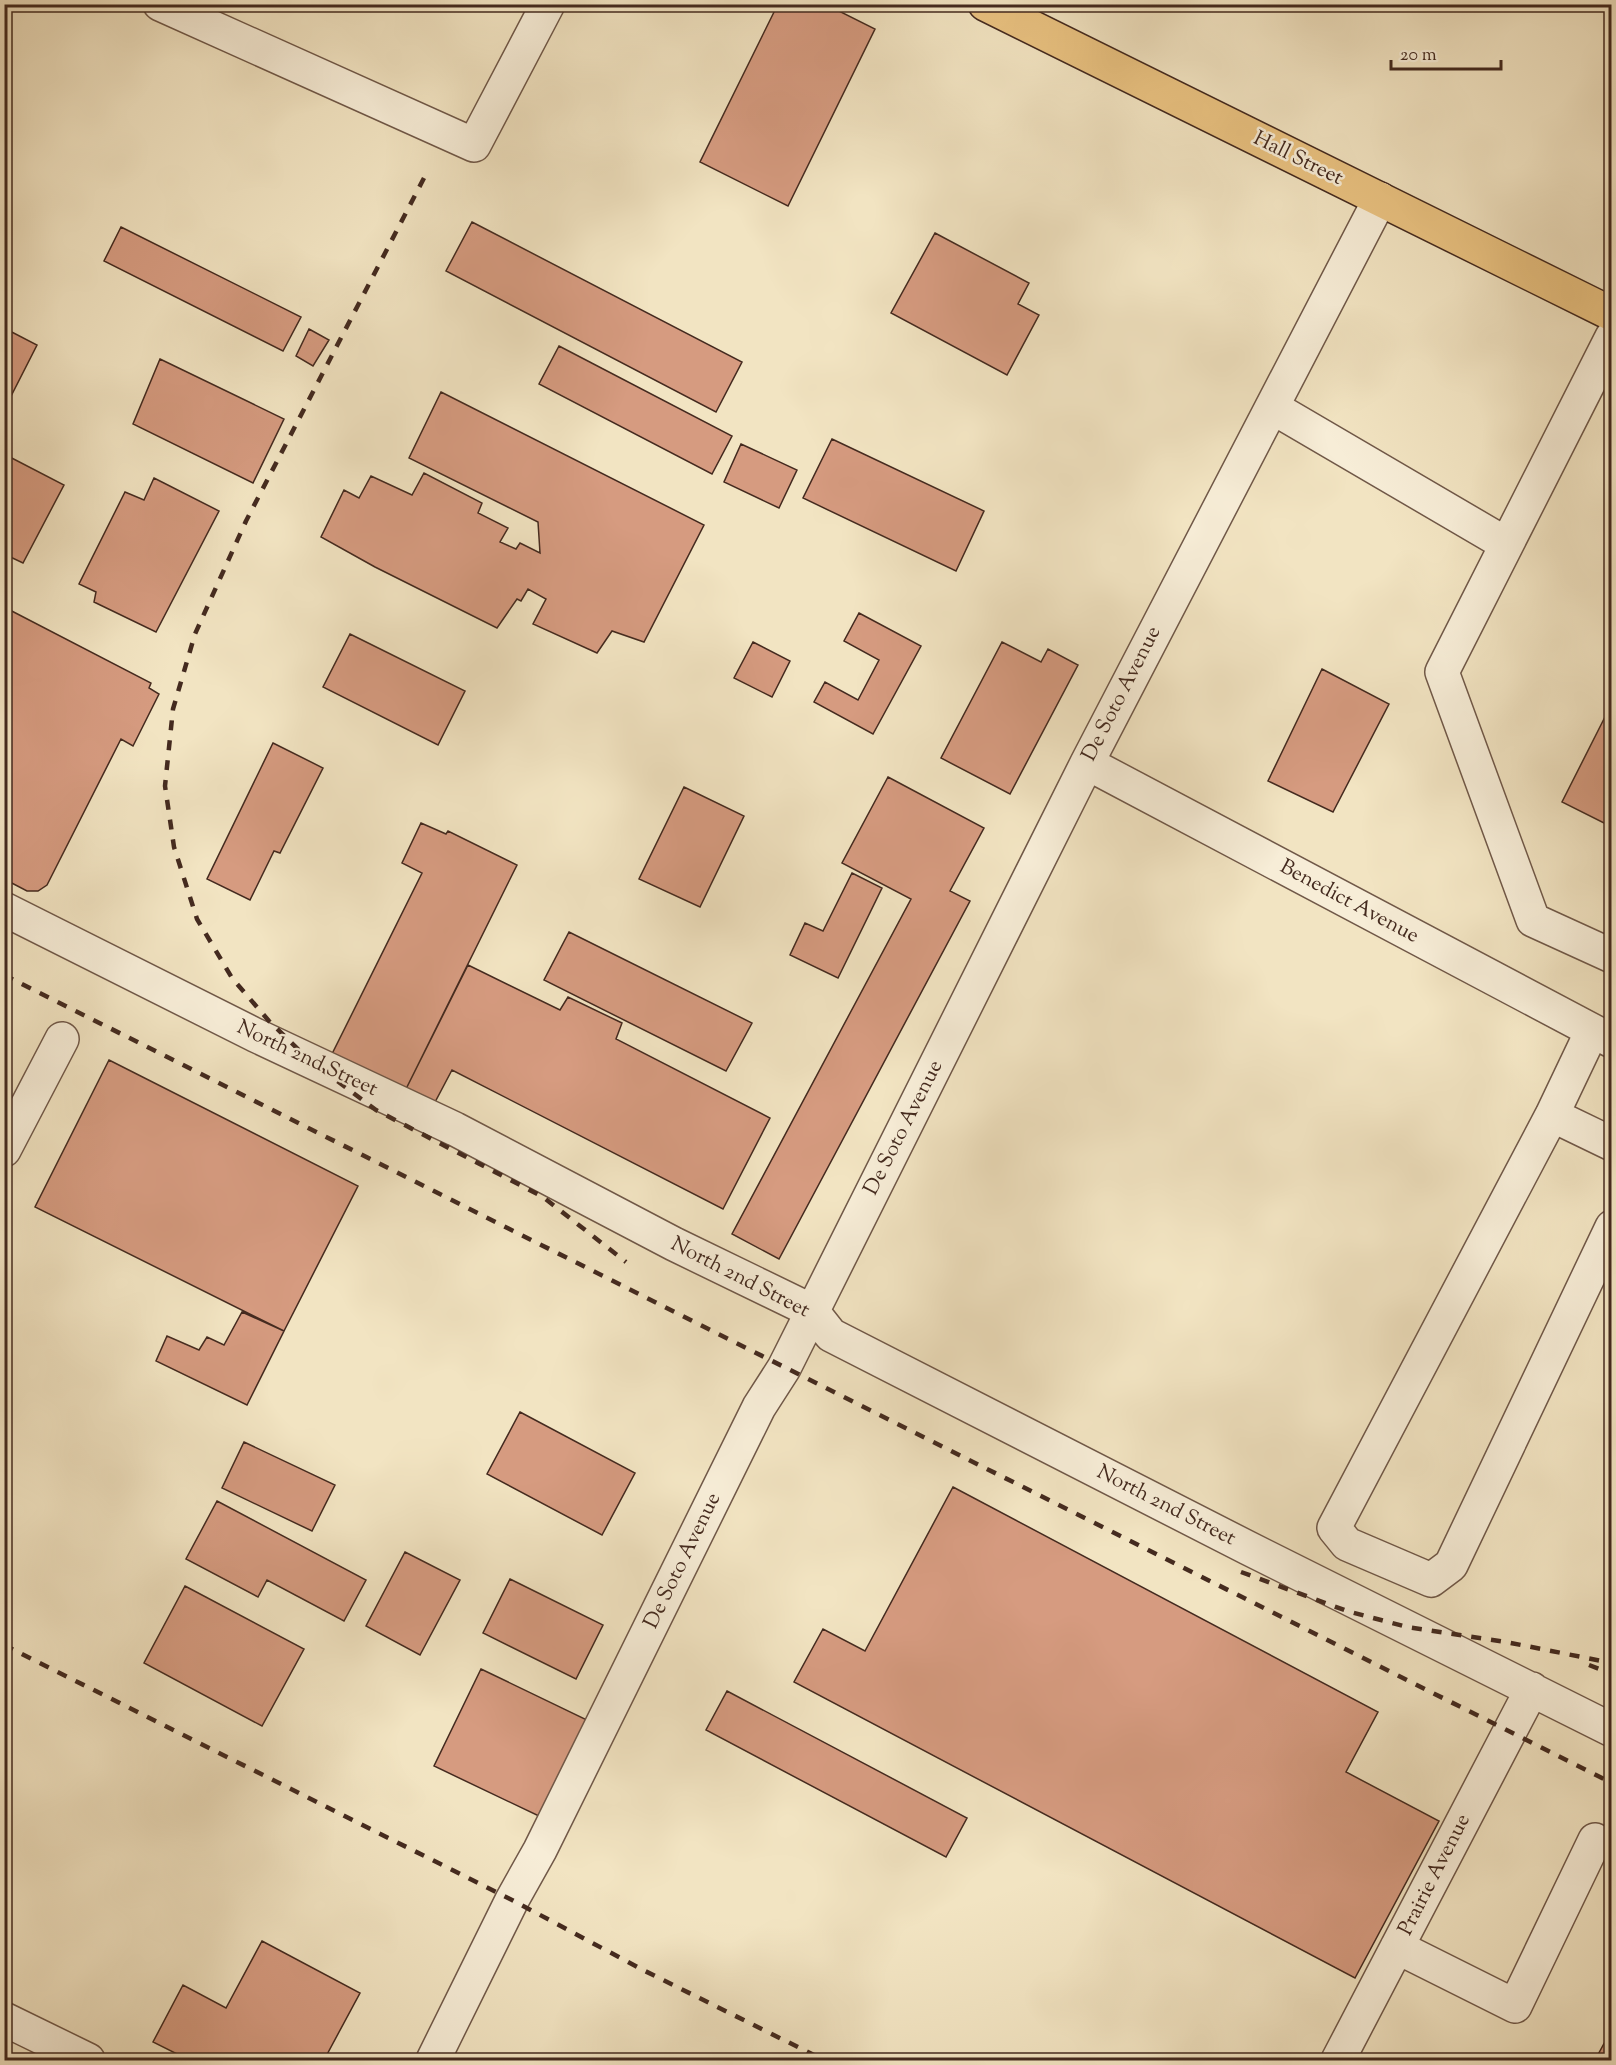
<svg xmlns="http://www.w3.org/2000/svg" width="1616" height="2065" font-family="'Sorts Mill Goudy',serif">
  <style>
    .building { fill: #d69b80; stroke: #442a1f; stroke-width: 1.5 }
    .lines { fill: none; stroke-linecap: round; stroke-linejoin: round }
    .minor-casing { stroke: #705848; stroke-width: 36 }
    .major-casing { stroke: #442a1f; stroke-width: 36 }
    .minor { stroke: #f7edd7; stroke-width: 33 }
    .major { stroke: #e9c281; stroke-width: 33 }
    .rail { stroke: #442a1f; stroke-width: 4.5; stroke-dasharray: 10 10; stroke-linecap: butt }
    .labels { text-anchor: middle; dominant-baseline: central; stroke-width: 5; stroke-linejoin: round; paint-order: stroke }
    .street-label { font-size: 21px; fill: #442a1f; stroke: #f7edd7 }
  </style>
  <rect width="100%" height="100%" fill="#f2e4c2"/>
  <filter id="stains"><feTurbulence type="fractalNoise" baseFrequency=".00333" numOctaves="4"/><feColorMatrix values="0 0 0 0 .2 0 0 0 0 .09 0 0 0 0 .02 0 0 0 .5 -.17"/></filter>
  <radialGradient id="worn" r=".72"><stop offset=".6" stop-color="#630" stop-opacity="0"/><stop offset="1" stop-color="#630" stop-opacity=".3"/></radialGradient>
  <path class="building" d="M778,4H825L875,29L788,206L700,162Z
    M472,222L742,362L716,412L446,271Z
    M121,227L301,317L283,351L104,261Z
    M935,233L1029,283L1018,304L1039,315L1007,375L891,313Z
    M4,328L37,345L6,406L4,405Z
    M309,329L329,340L313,366L296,356Z
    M559,346L732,436L712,474L539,384Z
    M160,359L284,419L253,483L133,424Z
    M441,392L704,525L644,642L612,631L597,653L533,624L546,599L528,589L521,601L517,599L497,628L375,567L321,537L344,490L359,498L371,476L412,495L424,473L482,503L478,513L508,528L500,542L516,549L520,543L540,553L538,522L409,458Z
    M832,439L984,511L956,571L803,498Z
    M741,444L797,470L779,508L724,482Z
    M4,454L64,485L23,563L4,554Z
    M154,478L219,511L156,632L94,602L96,592L79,584L125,492L144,500Z
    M4,607L151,683L149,688L159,694L133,746L121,739L47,885L38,891H27L4,879Z
    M859,613L921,646L873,734L814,702L825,682L858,700L879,660L844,641Z
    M350,634L465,691L438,745L323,687Z
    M753,642L790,661L772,697L734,678Z
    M1002,642L1041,662L1048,649L1078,665L1010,794L941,758Z
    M1322,669L1389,704L1333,812L1268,781Z
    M1612,703V827L1562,802Z
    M273,743L323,768L280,853L274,851L250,900L207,879Z
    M888,777L984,828L950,891L970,901L779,1259L732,1234L911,899L842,863Z
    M684,787L744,816L700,907L639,879Z
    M421,823L446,834L448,831L517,865L405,1091L331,1056L422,873L402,863Z
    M852,873L882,888L838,978L790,955L805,923L823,931Z
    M569,932L752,1023L726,1071L544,980Z
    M468,965L560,1010L568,997L622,1023L616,1039L770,1118L723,1209L452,1070L434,1104L405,1091Z
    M109,1060L358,1186L284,1331L35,1207Z
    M242,1312L284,1331L247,1405L156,1361L167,1336L199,1350L207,1337L224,1345Z
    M520,1412L635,1473L602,1535L487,1474Z
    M244,1442L335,1485L312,1531L222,1488Z
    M953,1487L1378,1712L1346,1772L1439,1821L1355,1978L794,1682L823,1629L865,1651Z
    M217,1501L366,1580L344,1621L267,1580L258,1597L186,1559Z
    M405,1552L460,1580L420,1655L366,1626Z
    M510,1579L603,1625L576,1679L483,1633Z
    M185,1586L304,1649L262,1726L144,1663Z
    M481,1669L587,1720L541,1817L434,1766Z
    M727,1691L967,1818L946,1857L706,1730Z
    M262,1941L360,1993L324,2060H234L229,2058L227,2060H189L153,2042L183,1985L226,2008Z
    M1612,2029V2060H1595Z"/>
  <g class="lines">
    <g class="minor-casing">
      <path id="minor" d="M160,4L474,145L548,4
        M1612,337L1442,672L1533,920L1612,956
        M1272,407L1506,544
        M1087,763L1612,1041
        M4,909L255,1035L455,1129L674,1244L812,1311L831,1335L1248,1548L1612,1730
        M1592,1031L1552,1115L1334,1528L1347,1544L1431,1580L1451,1565L1612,1227
        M1552,1115L1612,1144
        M4,1150L62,1039
        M1397,1947L1515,2006L1595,1840
        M4,2019L88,2060
        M433,2060L512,1900L540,1850L759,1407L784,1368L1087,763L1380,199
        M1338,2060L1532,1689"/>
    </g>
    <g class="major-casing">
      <path id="major" d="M985,4L1612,314"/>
    </g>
    <use href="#minor" class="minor"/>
    <use href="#major" class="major"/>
    <path class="rail" d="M424,178L246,521L195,634L173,709L165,786L174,847L197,919L232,978L269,1021L308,1059L376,1110L543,1197L626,1262
      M4,975L1612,1783
      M1241,1572L1347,1611L1407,1627L1506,1642L1612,1663
      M4,1645L512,1900L643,1970L824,2060
      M1589,1665L1612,1674"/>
  </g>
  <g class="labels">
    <g class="street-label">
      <text transform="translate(1298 159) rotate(26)">Hall Street</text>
      <text transform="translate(1122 694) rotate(-63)">De Soto Avenue</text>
      <text transform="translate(1349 902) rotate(28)">Benedict Avenue</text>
      <text transform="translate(307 1059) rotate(25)">North 2nd Street</text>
      <text transform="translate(904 1128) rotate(-63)">De Soto Avenue</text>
      <text transform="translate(740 1278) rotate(27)">North 2nd Street</text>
      <text transform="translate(1166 1506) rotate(27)">North 2nd Street</text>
      <text transform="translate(683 1561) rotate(-64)">De Soto Avenue</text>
      <text transform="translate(1435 1875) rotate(-63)">Prairie Avenue</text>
    </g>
  </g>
  <rect width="1616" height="2065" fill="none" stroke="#f2e4c2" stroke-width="24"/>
  <rect x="6" y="6" width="1604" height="2053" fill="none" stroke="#442a1f" stroke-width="3"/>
  <rect x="12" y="12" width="1592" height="2041" fill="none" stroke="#442a1f" stroke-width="1.5"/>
  <path d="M1391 60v9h110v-9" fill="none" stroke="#442a1f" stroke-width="3"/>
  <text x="1400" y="60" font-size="18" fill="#442a1f" stroke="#f7edd7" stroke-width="4.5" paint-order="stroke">20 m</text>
  <rect width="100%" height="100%" filter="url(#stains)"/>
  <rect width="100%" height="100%" fill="url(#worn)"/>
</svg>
